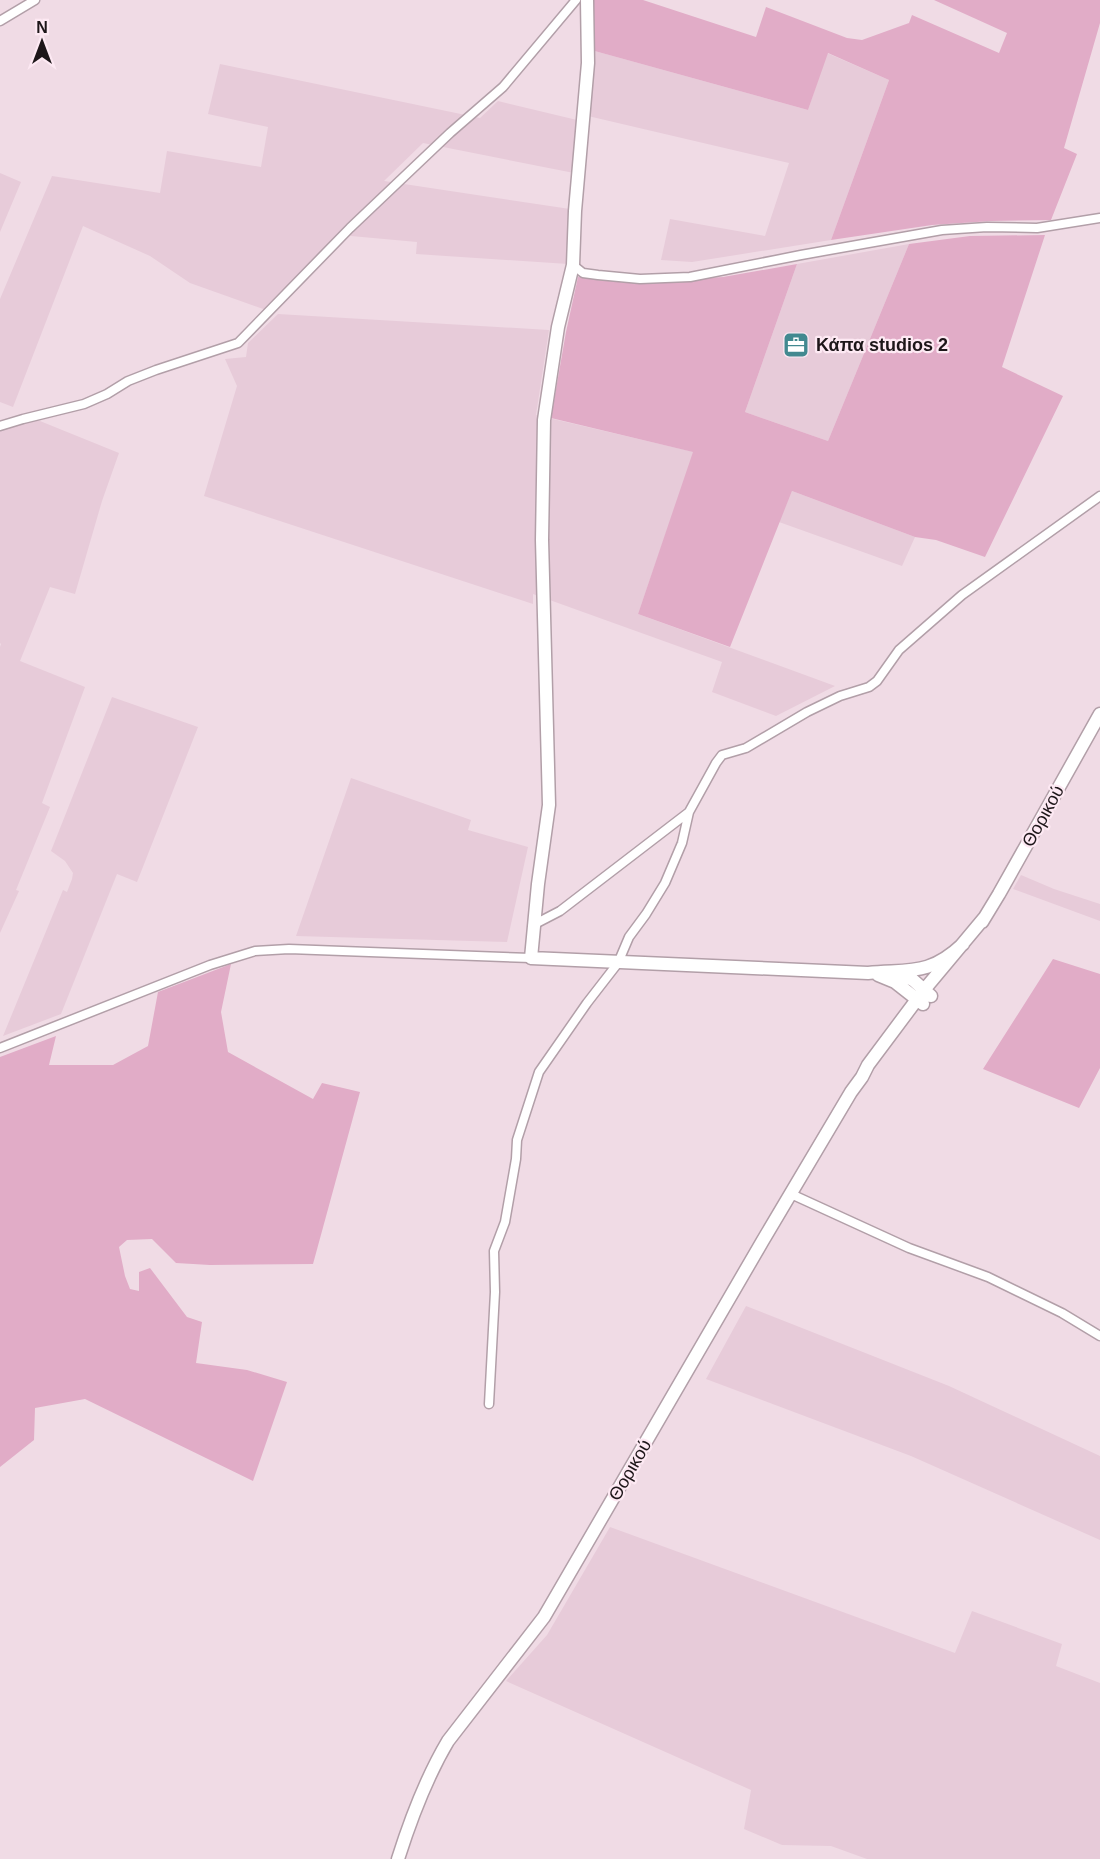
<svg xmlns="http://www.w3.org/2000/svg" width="1100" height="1859" font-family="Helvetica,sans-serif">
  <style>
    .built { fill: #e7cbd9 }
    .green { fill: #e1acc7 }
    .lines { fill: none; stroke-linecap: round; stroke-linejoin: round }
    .street-casing { stroke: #b29fa8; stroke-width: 11 }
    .secondary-casing { stroke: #b29fa8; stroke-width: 15 }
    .street { stroke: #fff; stroke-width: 8 }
    .secondary { stroke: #fff; stroke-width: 12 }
    .labels { text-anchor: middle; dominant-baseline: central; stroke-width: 4.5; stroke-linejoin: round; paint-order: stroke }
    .poi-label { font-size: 18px; font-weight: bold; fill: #1d1619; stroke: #fde9f3; text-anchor: start }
    .street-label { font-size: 18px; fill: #1d1619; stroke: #fde9f3 }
  </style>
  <rect width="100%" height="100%" fill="#f0dbe5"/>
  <path class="built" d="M591,50L808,110L827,53L889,80L831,240L692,262L661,260L670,219L765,236L789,163L588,116Z
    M220,64L480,118L498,101L577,120L574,173L423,143L384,181L570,209L568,264L416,254L417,242L351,236L344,228L266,310L190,283L150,256L83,226L13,407L0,402V299L52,176L160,193L167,151L261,167L268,127L208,114Z
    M0,173L21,182L0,232Z
    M909,244L828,441L745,412L797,264Z
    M278,314L549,330L536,415L694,452L638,614L835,686L776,716L712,692L722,662L533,594V604L204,496L237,386L225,359L246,357L248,343Z
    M35,419L119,453L102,501L75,594L50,587L20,661L85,687L42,803L50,807L16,890L19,891L0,933V647L1,644L0,643V430Z
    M792,491L915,537L902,566L779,522Z
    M112,697L198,727L137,882L117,874L61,1014L3,1036L63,890L67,892L72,879L73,873L65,861L51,851Z
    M351,778L471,820L468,830L528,847L507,942L296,936Z
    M1021,875L1054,889L1100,904V921L1013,889Z
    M746,1306L949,1386L1100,1456V1540L911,1456L706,1379Z
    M610,1527L955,1653L972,1611L1062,1644L1056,1666L1100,1683V1859H867L831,1846L782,1845L744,1829L751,1790L506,1681L547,1635Z"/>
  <path class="green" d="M590,0H643L756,37L766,7L847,38L862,40L909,23L912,15L999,53L1007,33L934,0H1100V23L1064,148L1077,154L1051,220L991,221L932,225L831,240L889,80L828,53L808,110L591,50Z
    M1045,235L1002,367L1063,396L985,557L936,540L915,537L792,491L730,647L638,614L693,452L551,418L566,332L578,277L628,283L723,277L797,264L745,412L828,441L909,244L970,236Z
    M1053,959L1100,974V1068L1079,1108L983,1069Z
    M231,964L221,1012L228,1052L313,1099L322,1083L360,1092L313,1264L210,1265L176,1263L152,1239L127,1240L119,1247L125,1276L130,1289L139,1291V1272L150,1268L187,1317L202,1322L196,1363L247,1370L287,1382L253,1481L85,1399L35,1408L34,1440L0,1467V1057L56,1036L49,1065H113L148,1046L158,992Z"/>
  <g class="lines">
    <g class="street-casing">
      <path id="street" d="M0,21L35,0
        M573,265L583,273L598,275L640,279L690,277L801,255L942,230L987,227L1037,228L1100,218
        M0,426L23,419L84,404L107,394L128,381L156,370L238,343L350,228L450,133L503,87L576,0
        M533,925L560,911L689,812
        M0,1048L210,965L255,951L289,949L531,958
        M791,1194L909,1248L988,1277L1062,1313L1100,1336
        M489,1404L495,1292L494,1251L505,1222L516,1159L517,1140L539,1072L587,1003L618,963L629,937L646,914L665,883L682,843L689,812L716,763L722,755L746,748L807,712L840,696L869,687L877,681L899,650L962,595L1100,496"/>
    </g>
    <g class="secondary-casing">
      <path id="secondary" d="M587,0L588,63L575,211L573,265L558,327L544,420L542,540L549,805L538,884L531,958L868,973C910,969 929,976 963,944
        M982,922L999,894L1100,714
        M898,973L913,980L931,996
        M878,975L895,982L923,1004
        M398,1859C411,1818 426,1778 448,1741L544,1617L762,1242L851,1092L862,1077L868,1065L924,990L985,917"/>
    </g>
    <use href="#street" class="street"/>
    <use href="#secondary" class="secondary"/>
  </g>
  <defs>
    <g id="office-square" transform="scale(1.35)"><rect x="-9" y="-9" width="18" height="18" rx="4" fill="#428990" stroke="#fde9f3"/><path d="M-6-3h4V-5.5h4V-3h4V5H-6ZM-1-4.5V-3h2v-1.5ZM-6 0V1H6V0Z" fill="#fff"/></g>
  </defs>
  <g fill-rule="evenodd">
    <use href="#office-square" x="796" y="345"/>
  </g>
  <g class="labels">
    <g class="poi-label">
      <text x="816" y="345">Κάπα studios 2</text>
    </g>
    <g class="street-label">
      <text transform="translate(1043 816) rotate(-61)">Θορικού</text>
      <text transform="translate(630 1470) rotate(-60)">Θορικού</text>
    </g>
  </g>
  <g transform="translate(42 42)" stroke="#fde9f3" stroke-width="4.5" paint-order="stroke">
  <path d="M0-4.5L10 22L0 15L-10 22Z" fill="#1d1619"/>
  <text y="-9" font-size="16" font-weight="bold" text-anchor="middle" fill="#1d1619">N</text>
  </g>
</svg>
